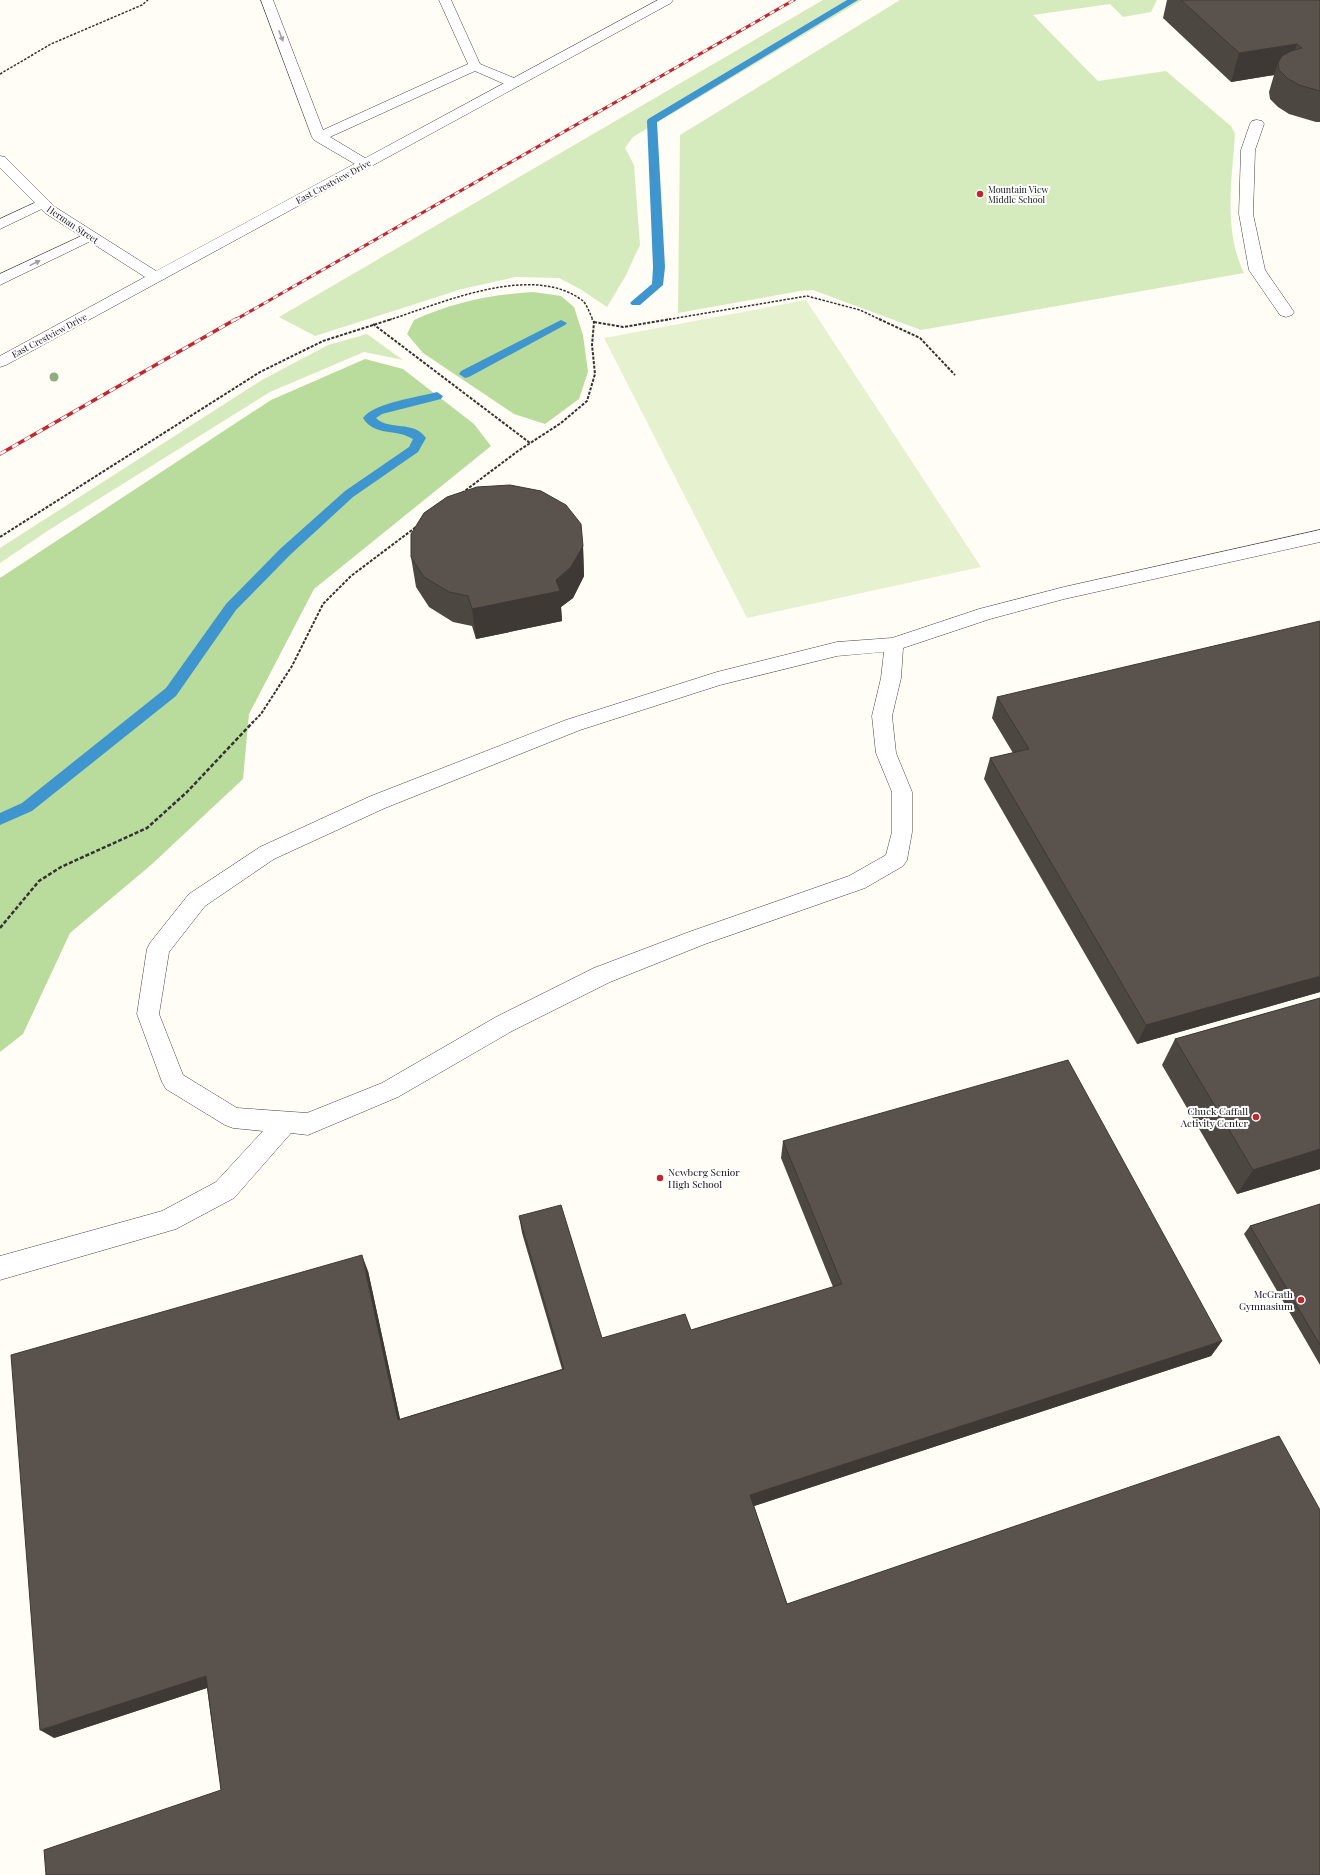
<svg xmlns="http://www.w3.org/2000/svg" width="1320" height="1875" font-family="'Playfair Display',serif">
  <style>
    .green { fill: #d5ebbd }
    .forest { fill: #b9dc9c }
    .pitch { fill: #e6f2cf }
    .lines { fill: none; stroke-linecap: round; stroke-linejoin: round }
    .stream { fill: #3f96cf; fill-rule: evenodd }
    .service-casing { stroke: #444; stroke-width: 1 }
    .minor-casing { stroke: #444; stroke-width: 1 }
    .path-far2 { stroke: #333; stroke-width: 1.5; stroke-dasharray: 2.5 1.5; stroke-linecap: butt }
    .path-far1 { stroke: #333; stroke-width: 2; stroke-dasharray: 3 1.5; stroke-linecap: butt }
    .path { stroke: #333; stroke-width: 2.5; stroke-dasharray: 4 2; stroke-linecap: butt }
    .service { fill: #fff; fill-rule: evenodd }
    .minor { fill: #fff; fill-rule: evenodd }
    .rail-far1-casing { stroke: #c4262e; stroke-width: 3 }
    .rail-casing { stroke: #c4262e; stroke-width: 3.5 }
    .rail-far1 { stroke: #fff; stroke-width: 2; stroke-dasharray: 5.5; stroke-linecap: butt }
    .rail { stroke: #fff; stroke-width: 2.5; stroke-dasharray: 7; stroke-linecap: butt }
    .tree { fill: #8dad7f }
    .wall { fill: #4d4742 }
    .shaded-wall { fill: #3f3936 }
    .building { fill: #5a524d; stroke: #3f3936 }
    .oneway { fill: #a0a0a0 }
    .poi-dot { fill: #c4262e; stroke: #fff; stroke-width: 1.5 }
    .labels { text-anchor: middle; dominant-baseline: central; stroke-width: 4; stroke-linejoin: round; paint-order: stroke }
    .far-street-label { font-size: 9px; fill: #111; stroke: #fff }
    .far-poi-label { font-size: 9px; fill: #111; stroke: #fff; text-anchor: start }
    .poi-label { font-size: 10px; fill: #111; stroke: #fff; text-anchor: end }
  </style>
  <rect width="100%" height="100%" fill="#fffdf5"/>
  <path class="green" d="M823,0H862L633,137L625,148L634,165L640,245L625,277L607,307L580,289L559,278L515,277L462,289L315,336L279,317Z
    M900,0H1157L1151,12L1123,17L1110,4L1033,15L1098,81L1166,71L1231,126L1235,134C1232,179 1223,230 1244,273L921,330L813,290L800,291L678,313L680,135Z
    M367,334L403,360L364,352L270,392L49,530L0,563V548L262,380L328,345Z"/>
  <path class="forest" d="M533,292L561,296L574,307L583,335L588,372L579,399L545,424L514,414L423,353L407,334L414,320C454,302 489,295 533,292Z
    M365,359L403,369L474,424L491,446L314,589L249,714L243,779L151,865L70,933L23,1034L0,1052V578L271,400Z"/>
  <path class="pitch" d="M806,300L981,567L747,618L604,338Z"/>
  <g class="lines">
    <path class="stream" d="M847,0H858L657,122L665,267L663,285L640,305H632L630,303L632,301L652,284L653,267L647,121L648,119Z
      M561,320L567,323L565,325L469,377L465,378L459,374L461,371Z
      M437,392L443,396L441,399L382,414L376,418C389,431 414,420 426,438L418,452L353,497L290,555L236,610L176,696L32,811L0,825V813L22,803L166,688L226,604L280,549L345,491L409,447L413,439C395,428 375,437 363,418C373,403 419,397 437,392Z"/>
    <g class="service-casing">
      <path id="service" d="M261,0H273L323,130L468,64L439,0H451L480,64L519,80L521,83L519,86H509L475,71L330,137L370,161L372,164L370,167H360L314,140L312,137Z
        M1257,120L1262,121L1264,124L1255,150L1253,214L1265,270L1294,312L1292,315L1286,317L1280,315L1249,270L1239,214L1241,150L1250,124L1252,121Z
        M43,199L48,200L50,203L48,206L0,229V219Z
        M90,232L95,233L97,236L95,239L0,285V274Z
        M1320,530V542L1064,599L990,619L903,648L901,678L892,716L896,753L912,792V832L907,860L903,866L865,888L705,944L610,982L512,1031L398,1097L308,1135L291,1133L234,1198L176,1229L0,1280V1256L162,1211L216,1182L263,1131L233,1128L225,1125L166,1089L162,1082L137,1014L147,949L150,943L189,894L260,847L371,796L566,720L717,672L837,642L892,638L979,609L1064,587ZM884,652L881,678L872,716L876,753L892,792V832L886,855L849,876L689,932L594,968L496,1017L382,1083L307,1113L237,1108L183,1075L159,1014L169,952L205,906L274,859L385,808L580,730L720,685L837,656Z"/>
    </g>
    <g class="minor-casing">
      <path id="minor" d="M658,0H673L671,3L6,365L0,367V356L145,277L45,213L0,168V156L5,157L55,207L156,271Z"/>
    </g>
    <path class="path-far2" d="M0,74L51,44L142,5L148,0
      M389,320C442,303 533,262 583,301C587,305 590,314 593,320
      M665,320L807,296L860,310L881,320"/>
    <path class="path-far1" d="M879,319L920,338L955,375
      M594,322L623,327L671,319
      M373,324L530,443
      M462,493L518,451L561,423L587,401L595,374L592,345L594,322L592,319
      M0,537L260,372L323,341L392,319
      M252,723L261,714L292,666L323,604L351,576L416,527"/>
    <path class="path" d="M0,928L39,881L61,867L147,828L187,792L253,722"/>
    <use href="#service" class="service"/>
    <use href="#minor" class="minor"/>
    <g class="rail-far1-casing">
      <path id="rail-far1" d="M235,320L794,0"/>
    </g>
    <g class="rail-casing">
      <path id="rail" d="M0,454L236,319"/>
    </g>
    <use href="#rail-far1" class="rail-far1"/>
    <use href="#rail" class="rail"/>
  </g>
  <circle class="tree" cx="54" cy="377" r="4.5"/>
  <path class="wall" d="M1167,0H1320V122H1316L1289,114L1278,107L1270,99L1269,92L1274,75L1231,82L1163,18Z
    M583,546L584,576L573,598L561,607L562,621L476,639L472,626L453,622L429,607L416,587L411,557Z
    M997,697L1320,992L1137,1044L984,779L990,758L1013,753L992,718Z
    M1320,998V1169L1237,1194L1162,1065L1175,1039Z
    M783,1141L1222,1341L1211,1356L754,1506L787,1604L1320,1510L221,1790L207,1688L54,1738L368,1271L400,1419L562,1369L522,1233L519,1216L602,1338L691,1330L833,1287L781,1158Z
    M1320,1204V1365L1244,1234L1250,1226Z"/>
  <path class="shaded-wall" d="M1297,44L1288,73L1278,63L1274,75L1231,82L1239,53Z
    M583,546L584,576L573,598L561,607L562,621L476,639L472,609Z
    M1320,976V992L1137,1044L1146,1025Z
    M1320,1149V1169L1237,1194L1253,1170Z
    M362,1255L368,1271L403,1433L398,1420Z
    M1222,1341L1211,1356L748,1508L750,1495Z
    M206,1676L216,1685L54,1738L40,1730Z"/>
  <path class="building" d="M1181,0H1320V91L1299,85L1287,78L1279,70L1278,63L1282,56L1291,51L1302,48L1297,44L1239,53Z
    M510,485L541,491L566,505L581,524L583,546L571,567L556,580L560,591L472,609L468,596L449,592L424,577L411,557V534L424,513L447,497L477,487Z
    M1320,621V976L1146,1025L990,758L1029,749L997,697Z
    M1320,998V1149L1253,1170L1175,1039Z
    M1068,1060L1222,1341L750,1495L787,1604L1279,1436L1320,1510V1875H46L44,1850L221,1790L206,1676L40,1730L11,1355L362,1255L398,1420L564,1369L519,1216L561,1205L602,1338L685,1314L691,1330L842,1284L783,1141Z
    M1320,1204V1345L1250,1226Z"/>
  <defs><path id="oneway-solid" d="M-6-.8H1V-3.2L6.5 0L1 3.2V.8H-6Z"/></defs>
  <g class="oneway">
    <use href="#oneway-solid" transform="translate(281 36) rotate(69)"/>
    <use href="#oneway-solid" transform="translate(35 263) rotate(-26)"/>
  </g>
  <g class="poi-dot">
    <circle cx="980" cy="194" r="4"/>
    <circle cx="1256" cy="1117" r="4"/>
    <circle cx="660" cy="1178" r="4"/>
    <circle cx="1301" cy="1300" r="4"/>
  </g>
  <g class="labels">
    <g class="far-street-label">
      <text transform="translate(333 181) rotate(-28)">East Crestview Drive</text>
      <text transform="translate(73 224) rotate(34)">Herman Street</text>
      <text transform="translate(49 335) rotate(-28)">East Crestview Drive</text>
    </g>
    <g class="far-poi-label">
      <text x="988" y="189">Mountain View<tspan x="988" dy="10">Middle School</tspan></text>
    </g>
    <g class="poi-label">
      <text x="1248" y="1111">Chuck Caffall<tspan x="1248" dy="12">Activity Center</tspan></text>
      <text x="668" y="1172" text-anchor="start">Newberg Senior<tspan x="668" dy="12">High School</tspan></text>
      <text x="1293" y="1294">McGrath<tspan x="1293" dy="12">Gymnasium</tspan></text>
    </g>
  </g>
</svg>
